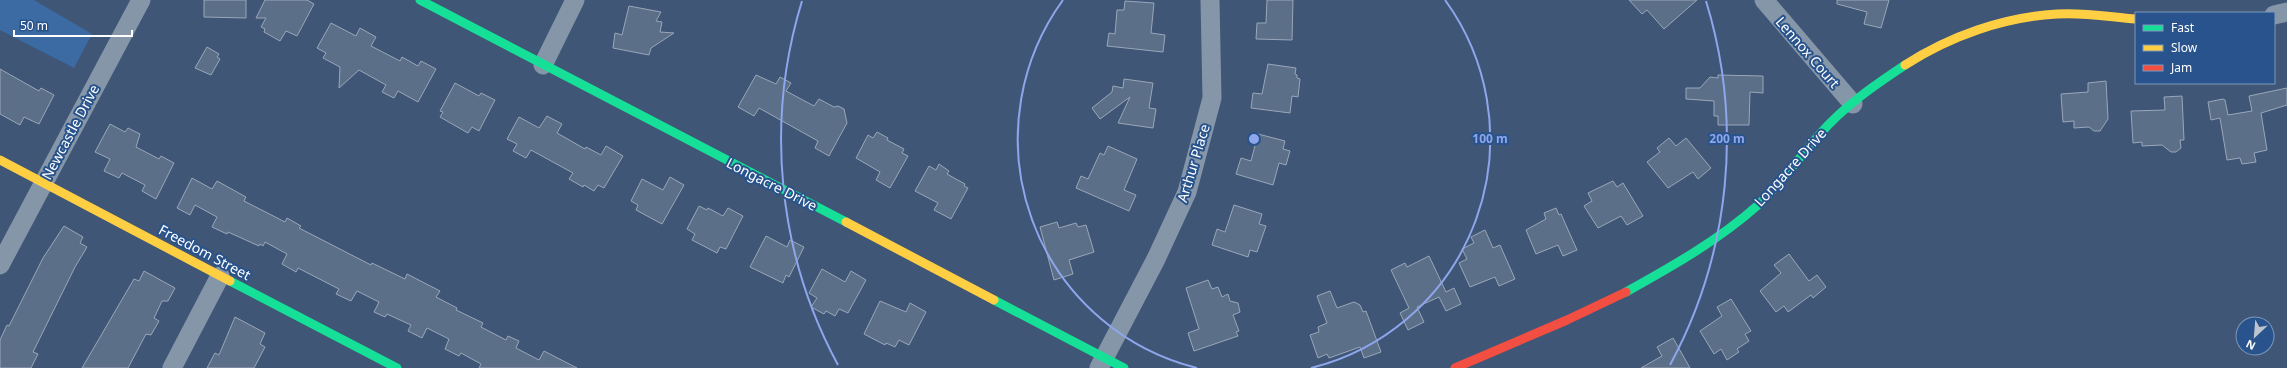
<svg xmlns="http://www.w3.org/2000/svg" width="2287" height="368" font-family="'Noto Sans',sans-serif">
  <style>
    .green { fill: #3c6aa2 }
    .building { fill: #5c6f88; stroke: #9aa7b9 }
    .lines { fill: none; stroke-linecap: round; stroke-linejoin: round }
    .street { stroke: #8696a9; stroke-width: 19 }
    .fast { stroke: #16e098; stroke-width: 9 }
    .slow { stroke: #ffcf43; stroke-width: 9 }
    .jam { stroke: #f24e42; stroke-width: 9 }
    .ring { fill: none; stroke: #8ea6ec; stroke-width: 2 }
    .labels { text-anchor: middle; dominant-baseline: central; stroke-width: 4; stroke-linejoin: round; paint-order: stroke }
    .street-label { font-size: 14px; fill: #fff; stroke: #28538c }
    .centre { fill: #8ea6ec; stroke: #28538c; stroke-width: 2 }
    .ring-label { font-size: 12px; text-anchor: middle; font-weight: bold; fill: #8ea6ec; stroke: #28538c; stroke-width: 4; stroke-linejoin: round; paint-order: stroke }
  </style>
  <rect width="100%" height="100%" fill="#3f5676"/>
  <path class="green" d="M0,0H34L92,34L74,68L0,30Z"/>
  <path class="building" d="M204,0H246V18L204,17Z
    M265,0H307L314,4L297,36L286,31L280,41L264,32L265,29L261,27L266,18H256Z
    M1267,0H1293L1292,40L1256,39L1257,23H1266Z
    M1629,0H1697L1664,29L1647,10L1642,14Z
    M1837,0H1889L1881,28L1864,24L1867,12L1837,4Z
    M1125,1L1154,3L1151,33L1165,35L1163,52L1107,46L1109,33L1115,34L1117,10H1124Z
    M629,6L661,12L656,21L662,22L660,32L674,33L651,48L649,55L613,48L615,33L622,35Z
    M331,23L356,36L360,28L376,37L371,46L400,61L402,57L418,66L421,61L436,69L418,102L398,91L394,98L382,92L386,85L359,70L339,88L340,67L323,58L326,53L317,48Z
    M207,47L219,54L217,57L220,59L211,75L195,68Z
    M1268,64L1296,68L1295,74L1297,75V78L1300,79L1298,97L1292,96L1290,113L1251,108L1253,93L1262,94Z
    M0,69L39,91L41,88L54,95L39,124L24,117L20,125L0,114Z
    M756,75L776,84L780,77L791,83L786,91L814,106L819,99L834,107L838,106L844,109L847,123L829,156L815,148L818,141L759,108L754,116L738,107Z
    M1718,75L1763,76V93L1750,92L1749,125H1718V116H1714V101L1686,99V88H1700L1710,77L1718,78Z
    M1124,79L1153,83L1149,108L1156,109L1153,128L1118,123L1130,97L1100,119L1092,108L1112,92L1113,86L1123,88Z
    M2106,81L2108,119L2100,131H2094L2089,127L2074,128V121L2063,122L2061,94L2088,92V83Z
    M455,83L479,96L481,93L495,100L479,131L472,127L468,133L440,117L443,112L440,111Z
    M2287,88V105L2261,113L2267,150L2254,153L2256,162L2242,164L2240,158L2227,160L2220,118L2211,120L2208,102L2223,99L2225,100L2228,115L2252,111L2249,96Z
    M2182,96L2184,140H2180L2181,148L2176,152H2171L2162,145L2142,146V142L2133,143L2131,111L2165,110L2164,97Z
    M547,116L562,124L557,133L585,149L586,147L601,155L606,146L623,156L604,188L598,185L594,191L584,185L583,187L569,179L573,173L531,150L526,158L513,151L517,144L507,139L519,117L539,128Z
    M110,124L125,132L128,128L140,134L136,147L159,159L161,156L174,163L156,199L142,191L145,185L122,173L119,178L104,171L110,159L95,152Z
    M877,132L888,138L887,140L904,149L902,153L908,156L890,188L876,180L880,172L856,158L868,135L873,138Z
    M1258,134L1285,141L1283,149L1290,151L1286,165L1279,163L1273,185L1236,174L1241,158L1251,161Z
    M1669,138L1676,146L1686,138L1711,168L1698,179L1693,172L1668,188L1647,162L1660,152L1657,148Z
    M1108,146L1137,159L1124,190L1136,195L1129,211L1076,188L1081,176L1088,179L1100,153L1104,155Z
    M939,164L949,171L947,174L965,184L964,186L968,188L951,219L934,210L938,203L915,191L929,166L936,170Z
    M670,177L684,185L662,224L636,210L638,205L631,201L642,179L663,190Z
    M192,178L212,189L217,181L246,197L244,201L285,222L287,218L301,226L299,228L371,265L372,263L405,279L407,274L440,291L436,297L457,308L456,310L483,323L481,327L506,340L508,336L519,341L516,348L539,360L544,351L577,368H479L481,364L461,353L459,356L445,349L449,339L427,328L422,338L408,331L411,325L387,314L385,317L374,312L379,302L357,291L351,301L336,294L339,289L298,268L296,272L282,264L287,254L265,242L263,246L260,244L259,246L228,232L227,234L212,227L217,217L195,205L190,215L177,208Z
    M1613,181L1617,187L1623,183L1643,216L1627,225L1621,216L1598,228L1584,206L1592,201L1588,193Z
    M1234,205L1262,214L1259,224L1266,226L1257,252L1250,250L1248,257L1212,245L1217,229L1225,232Z
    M699,206L707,210L708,208L723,216L728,208L743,216L726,249L720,247L717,253L692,240L695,234L687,229Z
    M1556,208L1559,215L1561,214L1577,250L1563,256L1558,245L1536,254L1526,230L1546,219L1544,213Z
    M1057,222L1059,228L1076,223L1078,227L1086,225L1094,252L1069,260L1073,274L1054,280L1040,227Z
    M64,226L83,237L80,243L87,247L75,267L33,352L38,354L31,368H0V340L7,325L9,326L43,258Z
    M1485,230L1493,248L1500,245L1515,279L1499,286L1495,277L1470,287L1459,263L1467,259L1462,249L1474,243L1471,237Z
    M766,236L787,247L790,240L804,247L789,277L786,275L783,283L750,267Z
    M1789,254L1809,281L1817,275L1826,287L1813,298L1811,295L1788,312L1784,306L1776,312L1760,291L1781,273L1774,265Z
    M1429,256L1446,292L1454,288L1461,304L1446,311L1439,297L1417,307L1424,322L1408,330L1400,313L1409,308L1391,270L1405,263L1407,267Z
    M822,269L845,282L851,271L866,280L848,313L839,309L835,316L826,311L824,314L811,307L817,298L809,293Z
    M144,271L175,288L168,301H162L154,318L159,321L151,335L146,334L128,368H82L134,279L139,281Z
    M1208,280L1212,289L1218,287L1222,297L1228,294L1230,301L1238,303L1240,312L1233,315L1239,331L1236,332L1238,336L1194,351L1188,333L1199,329L1186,288Z
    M1330,291L1337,308L1354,302L1360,305L1363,312L1366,311L1381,352L1364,358L1360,347L1329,358L1327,354L1318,358L1310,335L1319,332L1318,327L1327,323L1317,296Z
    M1731,299L1751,331L1745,334L1749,341L1737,349L1739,352L1727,360L1721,349L1714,354L1700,331L1722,316L1717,307Z
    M880,301L906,312L910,303L926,312L909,345L899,340L895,347L886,343L885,345L864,334Z
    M235,317L265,333L260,344L265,347L254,368H207L215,353L219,355Z
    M1673,338L1690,368H1641L1662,356L1657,347Z"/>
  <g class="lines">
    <path class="street" d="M1764,0L1853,104
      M2274,15L2287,12
      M543,65L575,0
      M0,265L141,0
      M172,368L220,276
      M1099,368L1156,259L1187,192L1212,98L1210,0"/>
    <path class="fast" d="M420,0L846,222
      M230,281L397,368
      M1626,292C1671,267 1719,240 1758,205C1781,184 1799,157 1820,134C1844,106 1875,85 1905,65
      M994,300L1124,368"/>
    <path class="slow" d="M1905,65C1950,36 2004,17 2057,14C2083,12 2110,17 2136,19
      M0,160L230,281
      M846,222L994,300"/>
    <path class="jam" d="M1455,368L1567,320L1626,292"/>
  </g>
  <g class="ring">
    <path d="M1197 368A236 236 0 0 1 1063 0M1445 0A236 236 0 0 1 1311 368"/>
    <path d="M838 365A473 473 0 0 1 802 1M1706 1A473 473 0 0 1 1670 365"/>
  </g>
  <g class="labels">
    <g class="street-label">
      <text transform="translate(1808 52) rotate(49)">Lennox Court</text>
      <text transform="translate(70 132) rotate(-62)">Newcastle Drive</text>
      <text transform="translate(1193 163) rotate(-73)">Arthur Place</text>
      <text transform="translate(1790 167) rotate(-48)">Longacre Drive</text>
      <text transform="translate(772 184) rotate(27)">Longacre Drive</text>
      <text transform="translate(205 252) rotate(28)">Freedom Street</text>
    </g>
  </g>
  <circle cx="1254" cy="139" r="6" class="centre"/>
  <g class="ring-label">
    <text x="1490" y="143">100 m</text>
    <text x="1727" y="143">200 m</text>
  </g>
  <rect x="2135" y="12" width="140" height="72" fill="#28538c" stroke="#7e98ba"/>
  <rect x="2143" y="25" width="20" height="6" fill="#16e098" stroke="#7e98ba"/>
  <text x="2171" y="32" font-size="12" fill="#ffffff">Fast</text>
  <rect x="2143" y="45" width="20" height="6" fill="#ffcf43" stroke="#7e98ba"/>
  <text x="2171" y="52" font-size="12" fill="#ffffff">Slow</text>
  <rect x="2143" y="65" width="20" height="6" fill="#f24e42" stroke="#7e98ba"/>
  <text x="2171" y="72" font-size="12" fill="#ffffff">Jam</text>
  <g transform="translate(2255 336) rotate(206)"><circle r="19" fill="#28538c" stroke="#7e98ba"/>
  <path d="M0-3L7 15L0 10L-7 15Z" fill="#bcc4cf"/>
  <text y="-6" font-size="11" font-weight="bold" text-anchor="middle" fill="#ffffff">N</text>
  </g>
  <path d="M14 30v6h118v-6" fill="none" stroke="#ffffff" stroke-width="2"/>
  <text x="20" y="30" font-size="12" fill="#ffffff" stroke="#28538c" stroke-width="3" paint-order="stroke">50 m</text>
</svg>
